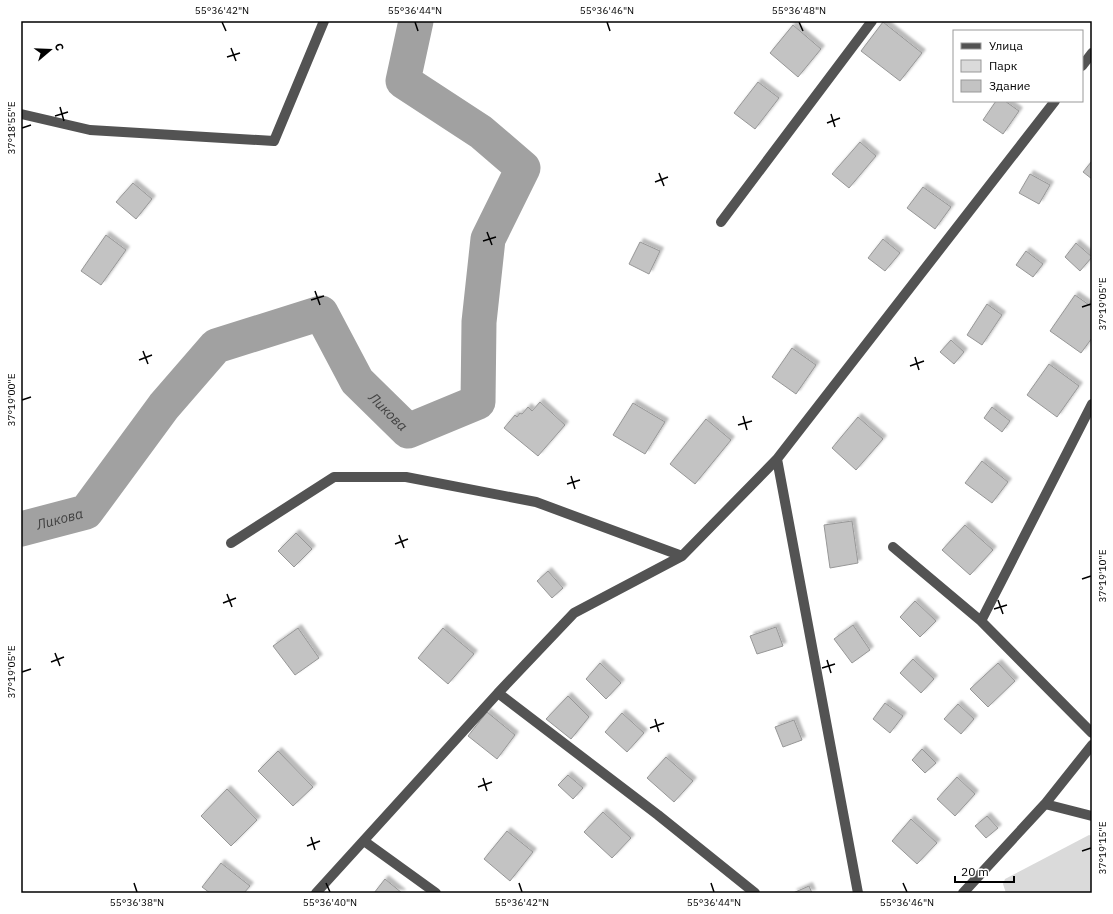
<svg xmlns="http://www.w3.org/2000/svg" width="1113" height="914" font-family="'IBM Plex Sans',sans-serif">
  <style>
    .green { fill: #dadada }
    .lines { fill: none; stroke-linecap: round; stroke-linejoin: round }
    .river { stroke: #a1a1a1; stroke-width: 35 }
    .building { fill: #c3c3c3; stroke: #979797; filter: url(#shadow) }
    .minor { stroke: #535353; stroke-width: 10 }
    .ticks { fill: none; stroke: #000; stroke-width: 1.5 }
    .labels { text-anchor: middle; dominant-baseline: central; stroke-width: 4; stroke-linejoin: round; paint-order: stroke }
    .water-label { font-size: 14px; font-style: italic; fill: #424242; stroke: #fff }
    .neatline { fill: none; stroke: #000; stroke-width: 1.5 }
    .ticks-label { font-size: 10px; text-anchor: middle; fill: #000 }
  </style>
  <defs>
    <filter id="shadow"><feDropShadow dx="3.5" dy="-3.5" stdDeviation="1" flood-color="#0004"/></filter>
  </defs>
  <rect width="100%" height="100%" fill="#fff"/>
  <path class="green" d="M1089,835L1092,836V893H1006L1003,884L1005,879Z"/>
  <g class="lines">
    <path class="river" id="s1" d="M21,529L86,512L164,406L216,346L321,313L357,381L408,431L478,402L479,322L488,239L523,168L481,132L403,81L416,21"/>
  </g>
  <path class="building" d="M883,22L922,53L900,81L861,51Z
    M793,25L821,49L798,77L770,53Z
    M758,82L779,98L755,129L734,113Z
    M996,101H1005L1019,111L1003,134L983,120Z
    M860,142L876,156L849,188L832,174Z
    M1092,161V179L1083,172Z
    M1030,174L1050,185L1039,204L1019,193Z
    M133,183L152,199L136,219L116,202Z
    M923,187L951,207L935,229L907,208Z
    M106,235L126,250L101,285L81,271Z
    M883,239L900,253L885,271L868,258Z
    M640,242L660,251L649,274L629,264Z
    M1076,243L1092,257L1080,271L1065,257Z
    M1026,251L1043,264L1033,277L1016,265Z
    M1075,295L1092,307V338L1081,353L1050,331Z
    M987,304L1002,315L982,345L967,335Z
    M951,340L964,352L954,364L940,352Z
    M792,348L816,365L796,394L772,377Z
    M1049,364L1079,386L1057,417L1027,395Z
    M540,402L565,425L538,456L504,428L515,415L517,417L520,413L522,414L528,407L532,411Z
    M633,403L665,422L645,454L613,435Z
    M992,407L1010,421L1002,432L984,418Z
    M858,417L883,439L856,470L832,448Z
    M706,419L731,440L695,484L670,464Z
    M982,461L1008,482L992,503L965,483Z
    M852,521L858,563L830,568L824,525Z
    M965,525L993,550L970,575L942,550Z
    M296,533L312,549L294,567L278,551Z
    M548,571L563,588L552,598L537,581Z
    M915,601L936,621L920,637L900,617Z
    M853,625L870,650L852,663L834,639Z
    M776,627L783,646L757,654L750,636Z
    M298,628L319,658L295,675L273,646Z
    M443,628L474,654L448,684L418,658Z
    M913,659L934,679L921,693L900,673Z
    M600,663L621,683L606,699L586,679Z
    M998,663L1015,681L988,707L970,689Z
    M568,696L589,717L571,739L546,719Z
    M885,703L903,716L890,733L873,719Z
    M958,704L974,719L961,734L944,719Z
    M487,712L515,735L497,759L468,736Z
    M622,713L644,733L627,752L605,732Z
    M794,720L802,740L783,747L775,727Z
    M922,749L936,763L925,773L912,760Z
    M278,751L313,787L293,806L258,771Z
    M666,757L693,781L674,802L647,778Z
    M568,775L583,788L573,799L558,785Z
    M957,777L975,794L955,816L937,799Z
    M227,789L257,820L231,846L201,816Z
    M603,812L631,838L612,858L584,832Z
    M987,816L998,828L986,838L975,826Z
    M911,819L937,843L917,864L892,841Z
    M507,831L533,852L510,881L484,859Z
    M221,863L250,886L244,893H210L202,887Z
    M385,879L402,893H374Z
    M809,886L812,893H793Z"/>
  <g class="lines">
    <path class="minor" d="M1082,66L1092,53
      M21,114L90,130L274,141L324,21
      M721,222L872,21
      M231,543L334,477H406L536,502L682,556
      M893,547L981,621L1092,733
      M981,621L1092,404
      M1045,804L1092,816
      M364,841L436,893
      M316,893L498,693
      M755,893L658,815L498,693L574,613L682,556L777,459
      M858,893L777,459L1055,101
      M963,893L1045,804L1092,745"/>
  </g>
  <path class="ticks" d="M222,22L226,31M415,22L418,31M607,22L610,31M799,22L803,31M231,48L236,61M227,57L240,53M60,107L64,121M831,114L835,127M55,116L68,112M827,123L840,118M22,128L31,125M659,173L664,186M655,182L668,177M487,232L492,245M483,241L496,237M315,291L320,305M311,300L324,296M1082,307L1091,304M143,351L148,364M915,357L919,370M139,360L152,355M910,366L924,361M22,400L31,397M743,416L747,430M738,425L752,421M571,476L575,489M567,484L580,480M399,535L404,548M395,544L408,539M1082,579L1091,576M227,594L232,607M998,600L1003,614M223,603L236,598M994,609L1007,605M55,653L60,666M827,660L831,673M51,662L64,657M822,668L835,664M22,672L31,669M655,719L659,732M650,728L664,723M483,778L487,791M478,787L492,782M311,837L315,850M307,846L320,841M1082,851L1091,848M134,883L137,892M326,883L330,892M519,883L522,892M711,883L714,892M903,883L907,892"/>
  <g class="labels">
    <g class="water-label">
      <text stroke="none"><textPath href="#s1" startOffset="509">Ликова</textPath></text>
      <text stroke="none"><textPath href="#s1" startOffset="40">Ликова</textPath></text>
    </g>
  </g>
  <rect width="1113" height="914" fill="none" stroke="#ffffff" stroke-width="44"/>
  <rect x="953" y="30" width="130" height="72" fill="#ffffff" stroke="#999999"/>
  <rect x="961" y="43" width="20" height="6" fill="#535353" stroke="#999999"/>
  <text x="989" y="50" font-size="12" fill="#000000">Улица</text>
  <rect x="961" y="60" width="20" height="12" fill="#dadada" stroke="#999999"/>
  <text x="989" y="70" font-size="12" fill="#000000">Парк</text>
  <rect x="961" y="80" width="20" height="12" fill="#c3c3c3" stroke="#999999"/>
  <text x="989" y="90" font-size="12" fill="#000000">Здание</text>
  <g transform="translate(50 50) rotate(71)" stroke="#ffffff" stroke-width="3" paint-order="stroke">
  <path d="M0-3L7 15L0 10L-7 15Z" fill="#000000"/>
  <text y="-6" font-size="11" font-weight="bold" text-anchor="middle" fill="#000000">С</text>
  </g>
  <path d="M955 876v6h59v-6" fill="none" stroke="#000000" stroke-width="2"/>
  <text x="961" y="876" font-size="12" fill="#000000" stroke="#ffffff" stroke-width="3" paint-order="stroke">20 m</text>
  <rect x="22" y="22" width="1069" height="870" class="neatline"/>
  <g class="ticks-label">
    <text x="222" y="14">55°36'42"N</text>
    <text x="415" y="14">55°36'44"N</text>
    <text x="607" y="14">55°36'46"N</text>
    <text x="799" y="14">55°36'48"N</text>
    <text transform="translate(11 128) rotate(-90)" y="4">37°18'55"E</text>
    <text transform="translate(1102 304) rotate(-90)" y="4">37°19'05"E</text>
    <text transform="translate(11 400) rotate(-90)" y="4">37°19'00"E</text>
    <text transform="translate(1102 576) rotate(-90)" y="4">37°19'10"E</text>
    <text transform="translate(11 672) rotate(-90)" y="4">37°19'05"E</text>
    <text transform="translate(1102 848) rotate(-90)" y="4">37°19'15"E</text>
    <text x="137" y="906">55°36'38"N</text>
    <text x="330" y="906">55°36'40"N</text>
    <text x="522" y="906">55°36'42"N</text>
    <text x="714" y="906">55°36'44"N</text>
    <text x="907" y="906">55°36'46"N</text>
  </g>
</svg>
